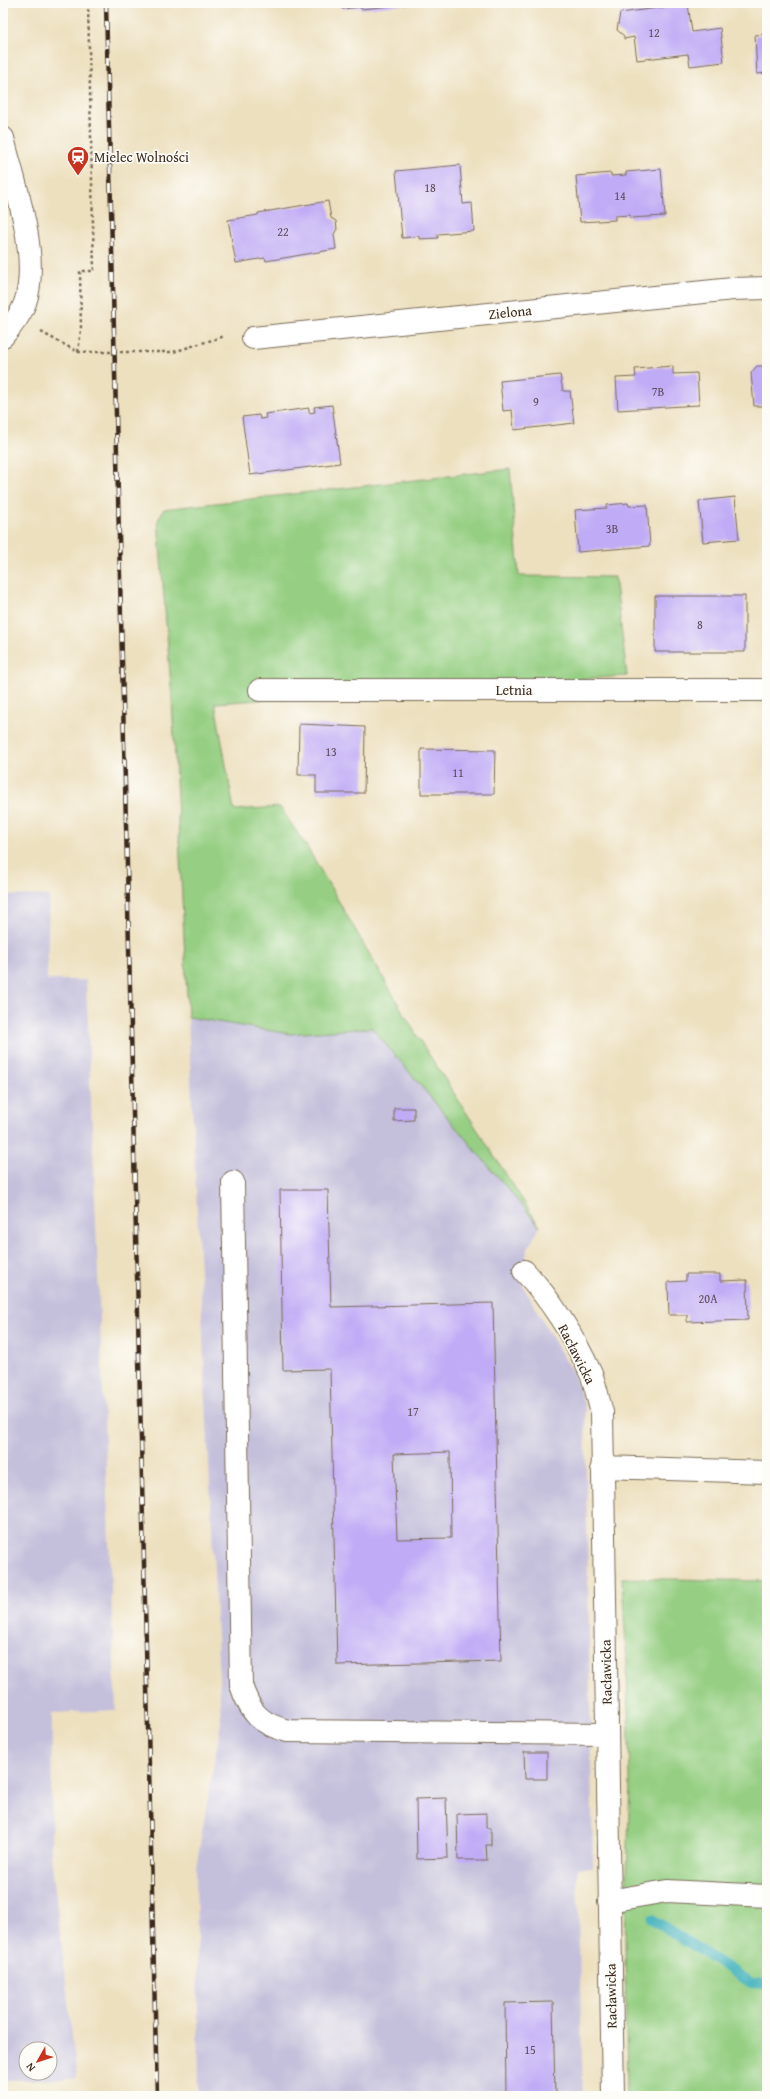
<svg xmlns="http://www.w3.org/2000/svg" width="770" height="2099" font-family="'Gentium Book Plus',serif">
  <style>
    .industrial { fill: #c4c0db; fill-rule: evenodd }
    .green { fill: #96cf83; stroke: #687c50 }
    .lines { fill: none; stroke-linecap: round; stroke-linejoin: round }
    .stream { stroke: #44b3bd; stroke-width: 10 }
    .building { fill: #c0abf6; fill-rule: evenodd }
    .minor-casing { stroke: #796a56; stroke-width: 24 }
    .path { stroke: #796a56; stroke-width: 2.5; stroke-dasharray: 3 3; stroke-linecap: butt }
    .minor { stroke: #fff; stroke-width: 22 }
    .rail-casing { stroke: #3b2a1e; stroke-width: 4.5 }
    .rail { stroke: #fdfcf7; stroke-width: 3; stroke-dasharray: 9; stroke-linecap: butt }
    .labels { text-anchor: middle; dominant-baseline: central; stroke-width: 3.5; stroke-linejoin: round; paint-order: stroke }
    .number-label { font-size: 12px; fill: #5c4a54 }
    .poi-label { font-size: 14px; fill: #3b2a1e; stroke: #fdfcf7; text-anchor: start }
    .street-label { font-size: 14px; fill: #3b2a1e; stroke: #fdfcf7 }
  </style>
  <rect width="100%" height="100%" fill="#fdfcf7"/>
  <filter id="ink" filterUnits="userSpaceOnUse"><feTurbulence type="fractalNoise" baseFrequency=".025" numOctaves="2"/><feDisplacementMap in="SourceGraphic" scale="8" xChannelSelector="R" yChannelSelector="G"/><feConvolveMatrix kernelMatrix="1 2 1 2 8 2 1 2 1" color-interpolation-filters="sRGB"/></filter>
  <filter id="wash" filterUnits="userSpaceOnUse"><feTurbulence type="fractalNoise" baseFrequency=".012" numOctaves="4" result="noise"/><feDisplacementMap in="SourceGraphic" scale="16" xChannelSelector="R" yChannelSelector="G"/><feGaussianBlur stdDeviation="0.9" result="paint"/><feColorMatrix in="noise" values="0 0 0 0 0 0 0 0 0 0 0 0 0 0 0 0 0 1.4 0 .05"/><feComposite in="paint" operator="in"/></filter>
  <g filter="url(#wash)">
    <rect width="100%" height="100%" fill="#ede0bf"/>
    <path class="industrial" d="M3,735L8,895L49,896L47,980H86L116,1710L52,1713L51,1855L77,2079L3,2080ZM26,2049H50V2073H26Z
      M188,1017L290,1034L372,1028L540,1227L527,1250L523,1286L573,1374L585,1407L593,1868H577L583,2096H199L196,1867L221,1722Z"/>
    <path class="green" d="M510,469L519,576L615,577L627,676L215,703L234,810L280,807L310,852L417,1036L540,1227L372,1028L290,1034L188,1017L172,699L158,520L164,509Z
      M622,1578L767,1581V2096H627L625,1940L630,1781L627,1664Z"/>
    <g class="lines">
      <path class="stream" d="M652,1919L751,1983L767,1984"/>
    </g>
    <g id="blocks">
      <path class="building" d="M342,3H411V4L361,9L360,7L342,9Z
        M688,4L692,32L720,28L724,62L690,66L688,54L637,60L634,37L624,39V36L617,30L620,13Z
        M767,34V73L757,74L755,35Z
        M460,165L463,204L472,203L474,231L438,234V238L419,239V236L402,238L396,171Z
        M661,169L665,216L630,218V215L615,216V220L580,222L576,176L611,173V176L626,175V172Z
        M328,201L331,218L336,221L337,229L334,234L336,249L266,261L265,258L236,263L228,220L258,215V213Z
        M673,366V374L697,373L699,405L618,410L616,378L636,377L635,369Z
        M757,366H767V406H754L751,373Z
        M560,375L563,391H570L574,423L514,430L512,410L503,411L500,381Z
        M332,405L340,463L250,475L242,417L259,415L260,419L266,418L265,414L309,408V413L315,412L314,407Z
        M735,497L739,539L703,542L699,501Z
        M628,503L629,506L647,505L650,546L578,552L575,510L607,508V505Z
        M655,596H745V652H655Z
        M299,724L365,727L364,793H316V775H298Z
        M421,749L495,750L494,794H421Z
        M394,1108H414V1120L394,1121Z
        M280,1190H328L331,1307L493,1303L501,1661L337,1665L330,1369L283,1370ZM450,1452L451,1538L397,1539L394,1454Z
        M686,1274H720V1281L747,1280L748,1320L687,1322V1315H669L668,1282L686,1281Z
        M524,1752H547V1779H525Z
        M446,1798L448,1858L417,1859L416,1799Z
        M486,1813V1828H491V1845H486L487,1860H458L457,1814Z
        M553,2002L555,2096H506L505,2003Z"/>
    </g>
  </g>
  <g filter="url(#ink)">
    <use href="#blocks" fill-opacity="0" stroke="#796a56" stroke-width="1"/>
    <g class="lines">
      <g class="minor-casing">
        <path id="minor" d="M3,138C14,184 41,256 25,303C21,314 11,327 3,336
          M253,338L733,289L767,288
          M260,690H767
          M233,1182L241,1685C250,1713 260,1724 288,1731L606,1734
          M524,1271C550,1298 575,1338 591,1374C596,1386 598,1400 602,1412L613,2096
          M602,1467L767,1472
          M609,1901L667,1891L767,1896"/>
      </g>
      <path class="path" d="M41,332L78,352H173L225,336
        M78,352L81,330L80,271H94L88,3"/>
      <use href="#minor" class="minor"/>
      <g class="rail-casing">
        <path id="rail" d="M106,3L157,2096"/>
      </g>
      <use href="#rail" class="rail"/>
    </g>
  </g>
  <defs>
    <g id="station-pin" transform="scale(1.15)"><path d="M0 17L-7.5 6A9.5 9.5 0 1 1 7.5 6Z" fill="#c8321e" stroke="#fdfcf7"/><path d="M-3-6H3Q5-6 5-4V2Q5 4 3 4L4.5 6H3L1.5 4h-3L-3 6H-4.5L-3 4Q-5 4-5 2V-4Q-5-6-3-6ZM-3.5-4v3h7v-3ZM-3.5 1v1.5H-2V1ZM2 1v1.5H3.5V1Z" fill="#fff"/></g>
  </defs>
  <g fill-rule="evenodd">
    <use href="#station-pin" x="78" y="157"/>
  </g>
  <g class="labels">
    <g class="number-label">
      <text x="654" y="32">12</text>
      <text x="430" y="187">18</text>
      <text x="620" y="195">14</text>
      <text x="283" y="231">22</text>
      <text x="658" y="391">7B</text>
      <text x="536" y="401">9</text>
      <text x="612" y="528">3B</text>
      <text x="700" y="624">8</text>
      <text x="331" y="751">13</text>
      <text x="458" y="772">11</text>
      <text x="708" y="1298">20A</text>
      <text x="413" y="1411">17</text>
      <text x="530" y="2049">15</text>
    </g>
    <g class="poi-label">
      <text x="94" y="157">Mielec Wolności</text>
    </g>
    <g class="street-label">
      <text transform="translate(510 312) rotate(-6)">Zielona</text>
      <text x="514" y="690">Letnia</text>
      <text transform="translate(577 1354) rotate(63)">Racławicka</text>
      <text transform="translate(606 1672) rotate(-91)">Racławicka</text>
      <text transform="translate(611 1996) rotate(-91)">Racławicka</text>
    </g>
  </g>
  <rect width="770" height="2099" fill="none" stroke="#fdfcf7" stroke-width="16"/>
  <g transform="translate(38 2061) rotate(231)"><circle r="19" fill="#fdfcf7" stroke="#afa8a0"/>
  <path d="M0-3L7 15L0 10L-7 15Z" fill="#c8321e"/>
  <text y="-6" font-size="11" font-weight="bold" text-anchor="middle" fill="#3b2a1e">N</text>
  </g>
</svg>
